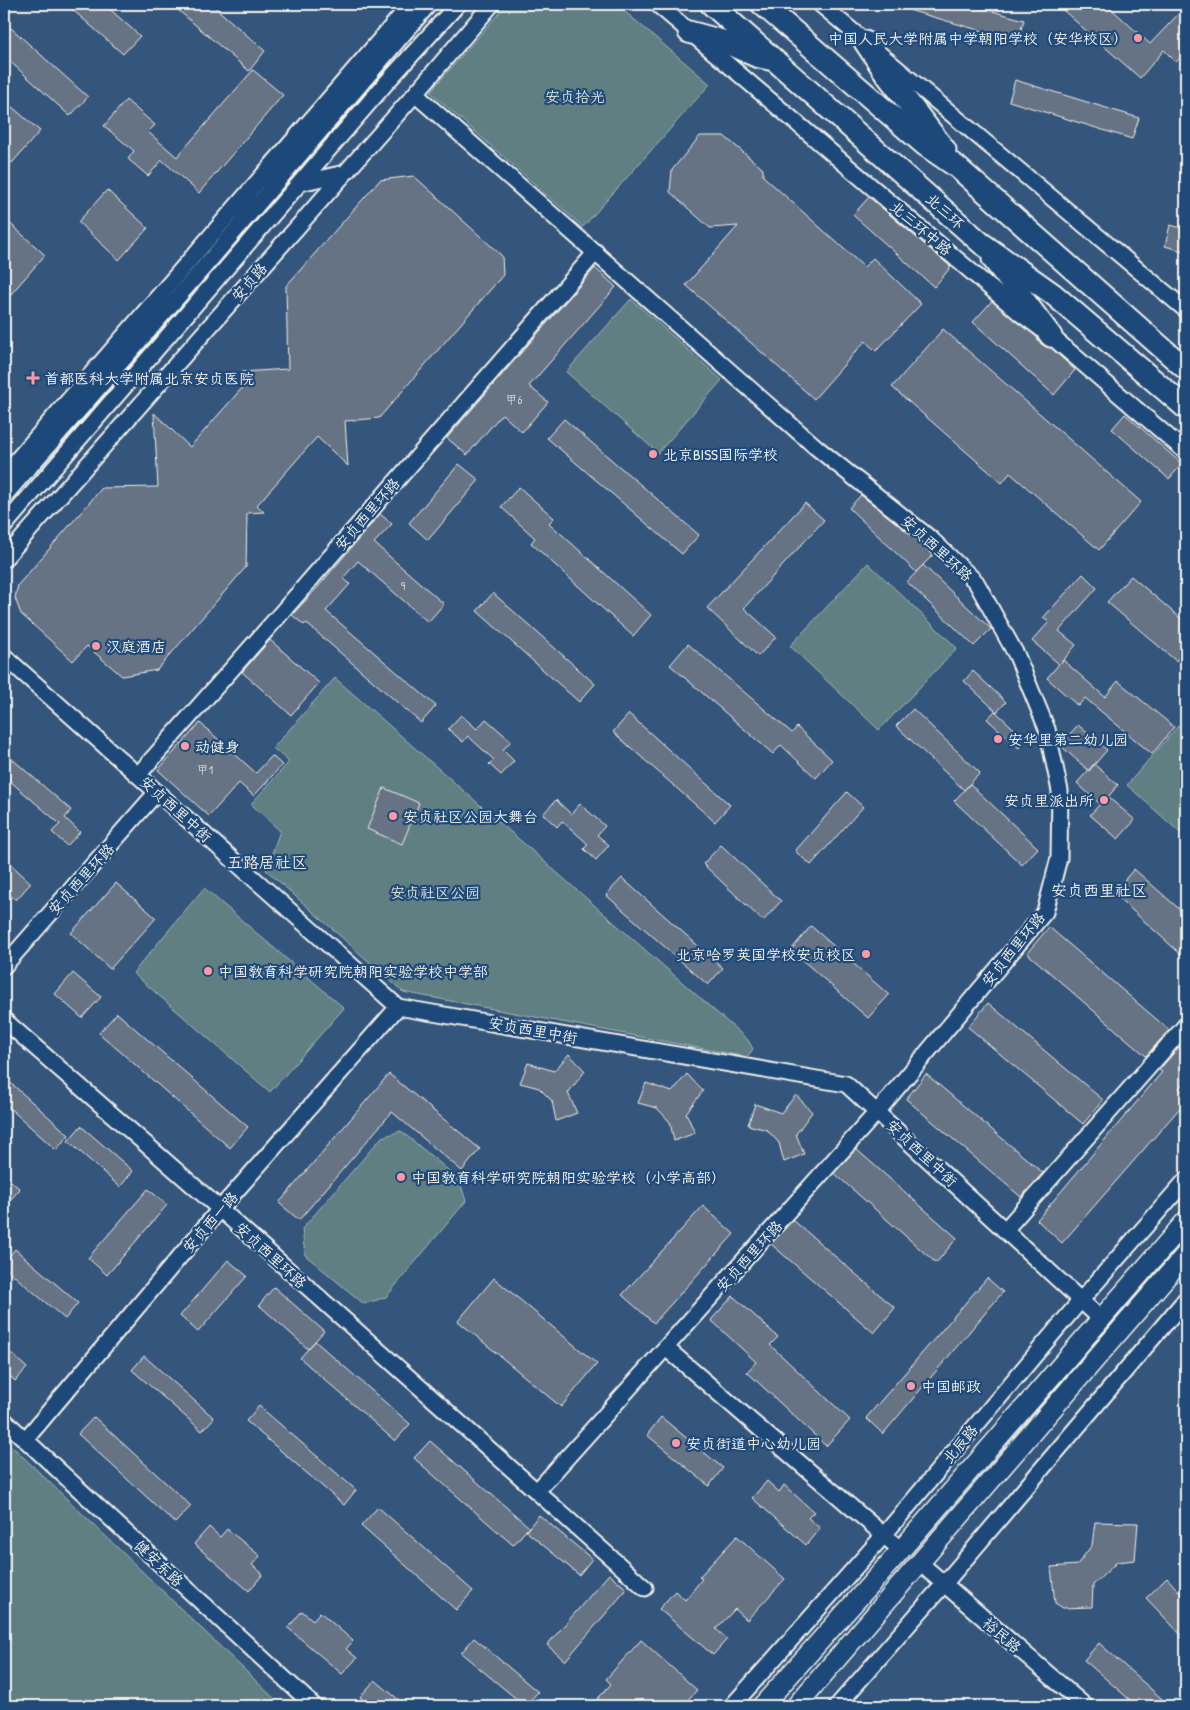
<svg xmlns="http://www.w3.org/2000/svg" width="1190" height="1710" font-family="'Patrick Hand','LXGW WenKai TC',sans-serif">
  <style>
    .green { fill: #5e7f83; stroke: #a9b8b6 }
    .building { fill: #667385; stroke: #f4f1e8 }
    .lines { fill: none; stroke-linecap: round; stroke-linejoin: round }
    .minor-casing { stroke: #f4f1e8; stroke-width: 19 }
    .major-casing { stroke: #f4f1e8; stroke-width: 22 }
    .highway-casing { stroke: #f4f1e8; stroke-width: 25 }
    .minor { stroke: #1f4a7a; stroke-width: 15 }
    .major { stroke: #1f4a7a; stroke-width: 19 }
    .highway { stroke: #1f4a7a; stroke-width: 21 }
    .poi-dot { fill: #ff9aa2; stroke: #1f4a7a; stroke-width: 2 }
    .labels { text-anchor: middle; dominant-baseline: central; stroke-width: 4.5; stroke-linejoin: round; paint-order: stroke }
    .number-label { font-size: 12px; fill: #d0d2cf }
    .poi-label { font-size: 15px; fill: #f4f1e8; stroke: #1f4a7a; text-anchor: start }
    .park-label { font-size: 15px; fill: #dee0d9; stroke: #1f4a7a }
    .street-label { font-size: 15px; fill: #f4f1e8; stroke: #1f4a7a }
    .neighbourhood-label { font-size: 16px; fill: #f4f1e8; stroke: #1f4a7a }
  </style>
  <rect width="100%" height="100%" fill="#34567d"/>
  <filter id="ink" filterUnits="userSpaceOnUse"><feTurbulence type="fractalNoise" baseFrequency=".02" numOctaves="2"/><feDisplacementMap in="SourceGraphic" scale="10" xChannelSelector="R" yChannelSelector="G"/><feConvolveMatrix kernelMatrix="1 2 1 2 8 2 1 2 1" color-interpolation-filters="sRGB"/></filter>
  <g filter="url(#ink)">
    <path class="green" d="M507,4H616L710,84L583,227L430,92Z
      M631,299L722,380L658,453L566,372Z
      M868,563L957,648L879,730L790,646Z
      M335,678L748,1040L753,1049L747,1057L403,992L266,870L280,831L251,804L289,762L273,748Z
      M1186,717V838L1127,785Z
      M204,888L344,1008L270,1092L133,973Z
      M401,1131L459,1179L466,1201L386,1297L364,1304L305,1255L302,1229L382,1137Z
      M4,1438L16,1450L282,1706H4Z"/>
    <path class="building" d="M66,4H104L140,36L123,54Z
      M171,4H211L265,51L249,71Z
      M898,4H967L1024,20L1017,41L898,7Z
      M1056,4H1106L1150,44L1186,6V52L1176,62L1164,50L1140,78Z
      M11,28L88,97L70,116L4,56V36Z
      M253,70L283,95L199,193L162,160L148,176L128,159L134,151L104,126L126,100L155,125L148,132L177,157Z
      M1015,80L1139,118L1132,139L1009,101Z
      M4,100L40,131L12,163L4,156Z
      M700,136H724L763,169V176L864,267L873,258L921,304L876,351L865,341L814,399L686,285L738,226L710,228L670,192L672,170Z
      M414,176L502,256L503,275L379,418L345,421L348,466L317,437L257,505L264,512L247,513L246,567L157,670L122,676L87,646L73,661L21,614L15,598L18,585L102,488L158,487L154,413L190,447L250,379L242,372L288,369L286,286L380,180Z
      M107,190L148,228L119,260L78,222Z
      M869,197L951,267L934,287L853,215Z
      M4,218L45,255L4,302Z
      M1170,225L1186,229V252L1165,246Z
      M595,268L616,287L529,386L548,402L522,432L502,414L467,455L447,438Z
      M992,301L1036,336L1041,344L1046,347L1051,348L1075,370L1054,395L973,322Z
      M943,329L1141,502L1099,550L1010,473L1002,483L892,387Z
      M1125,414L1182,464L1169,479L1112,429Z
      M564,419L699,535L682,554L547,438Z
      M459,464L479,480L428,540L409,523Z
      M519,487L554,518L549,523L651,615L633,636L531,543L535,538L501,507Z
      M861,495L919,541L933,555L916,572L849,508Z
      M805,503L824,520L744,608L776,637L758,656L707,608Z
      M380,514L392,524L374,543L444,604L428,622L358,561L343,578L350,584L326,611L436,706L421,723L306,623L304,625L292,615L318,587Z
      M923,565L991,629L974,646L907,582Z
      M1083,574L1097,588L1059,631L1076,645L1061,663L1063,660L1105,697L1118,681L1174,727L1152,754L1085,698L1078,706L1047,678L1059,664L1032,641L1049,622L1043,618Z
      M1131,576L1186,623V649L1176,661L1107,602Z
      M493,593L595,684L579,702L477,611Z
      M270,640L319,683L291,715L242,672Z
      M688,644L792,733L797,727L832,760L816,778L781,745L773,754L670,665Z
      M973,671L1006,702L997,712L964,681Z
      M913,709L980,773L964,790L896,726Z
      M995,711L1026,740L1019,748L987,719Z
      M629,714L730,805L715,822L613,732Z
      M461,715L477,729L486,719L511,741L503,750L514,761L501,775L489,764L494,760L468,736L463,742L448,729Z
      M200,723L256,773L272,756L282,765L254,796L239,783L209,816L158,770Z
      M1078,725L1107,750L1089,771L1060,745Z
      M4,752L71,810L65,818L80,832L67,846L52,832L60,824L4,776Z
      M1094,764L1118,785L1108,797L1135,820L1118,839L1090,815L1100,804L1077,783Z
      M970,784L1038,848L1022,865L954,801Z
      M384,788L419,803L402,844L367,829Z
      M847,792L863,807L811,865L795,851Z
      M556,800L571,814L580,804L605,826L597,835L609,845L596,860L584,849L588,844L562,821L557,827L543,814Z
      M721,845L781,901L763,921L703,864Z
      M4,858L31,883L16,900L4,889Z
      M1134,869L1186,915V959L1113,893Z
      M622,878L723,968L708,985L606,895Z
      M116,883L156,918L110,969L71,933Z
      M811,926L889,995L868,1018L791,950Z
      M1049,927L1169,1030L1146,1056L1027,953Z
      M73,973L101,997L82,1018L55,994Z
      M988,1003L1103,1100L1083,1124L968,1027Z
      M117,1013L248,1127L230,1148L99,1033Z
      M1186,1039V1080L1179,1088L1186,1095V1101L1062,1243L1037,1220L1162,1072L1159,1070Z
      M569,1054L585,1071L568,1093L577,1113L556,1121L552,1101L539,1088L520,1083L528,1063L554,1071Z
      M389,1074L480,1149L462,1171L392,1112L299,1220L279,1203Z
      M687,1074L703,1091L686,1113L695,1133L674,1141L670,1122L657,1108L638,1103L646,1083L672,1092Z
      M926,1074L1043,1173L1021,1197L906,1099Z
      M4,1077L69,1135L56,1150L4,1103Z
      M796,1095L812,1112L796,1134L804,1154L784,1162L779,1143L767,1130L748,1125L755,1104L781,1113Z
      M81,1126L133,1171L120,1187L68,1141Z
      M856,1149L957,1238L936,1263L834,1173Z
      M4,1175L20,1189L4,1207Z
      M148,1189L167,1205L107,1275L88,1258Z
      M703,1206L734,1234L654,1323L622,1295Z
      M793,1220L895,1308L874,1333L771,1244Z
      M15,1249L78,1303L65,1319L4,1267V1263Z
      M228,1260L247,1276L198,1332L180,1316Z
      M494,1278L597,1364L561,1407L458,1321Z
      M987,1278L1003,1292L883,1434L866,1418Z
      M274,1287L324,1331L308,1349L259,1305Z
      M733,1296L778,1337L770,1345L850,1420L826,1446L747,1372L756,1362L711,1320Z
      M315,1341L410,1424L395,1441L300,1358Z
      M4,1347L27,1368L15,1381L4,1370Z
      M144,1356L214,1418L202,1431L132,1370Z
      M259,1406L356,1490L344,1505L246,1421Z
      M94,1417L191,1506L175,1523L78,1434Z
      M661,1417L723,1468L709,1486L647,1435Z
      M430,1441L529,1527L513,1545L414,1458Z
      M767,1481L779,1492L784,1485L814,1512L808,1518L820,1528L806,1545L752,1498Z
      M378,1507L473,1591L456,1610L361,1526Z
      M539,1515L592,1559L579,1575L526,1531Z
      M1095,1522L1138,1523L1135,1560L1117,1562L1093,1585L1092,1607L1063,1608L1055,1603L1051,1567L1077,1565L1092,1545Z
      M209,1527L220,1537L227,1529L260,1556L252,1565L263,1574L249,1591L194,1544Z
      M737,1536L785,1579L747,1620L735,1609L716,1629L727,1639L713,1655L659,1609L675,1591L685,1600L702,1579L699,1577Z
      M609,1574L627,1589L565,1661L547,1645Z
      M1167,1578L1186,1599V1640L1146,1598Z
      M302,1611L313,1620L320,1612L353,1641L346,1649L357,1658L342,1674L288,1628Z
      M474,1638L538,1692L525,1706L461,1653Z
      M641,1640L697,1690L682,1706H591L611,1684L606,1679Z
      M1099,1643L1170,1706H1137L1084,1660Z
      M375,1680L406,1706H370L360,1697Z"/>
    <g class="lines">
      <g class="minor-casing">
        <path id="minor" d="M657,4L1021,314L1051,336L1186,452
          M820,4L1186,310
          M415,94L817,448L931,539L976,582L1017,656L1047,729L1060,791L1059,858L1045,912L877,1112L537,1491
          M300,183L345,173
          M4,475L411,4
          M4,496L211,259L429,4
          M4,526L386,83L458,4
          M4,559L415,94L492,4
          M4,656L398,1007L846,1084L1101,1319
          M138,775L276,619L596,252
          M4,966L157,792
          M4,1020L220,1209L645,1588
          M1005,1230L1186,1025
          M666,1348L901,1550
          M4,1420L314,1706
          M25,1440L220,1209L398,1007
          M920,1563L1085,1706
          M732,1706L884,1535L1081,1300L1186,1180
          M837,1706L944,1584L1186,1299"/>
      </g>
      <g class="major-casing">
        <path id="major" d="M762,1706L901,1550L1186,1221
          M796,1706L1186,1254"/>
      </g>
      <g class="highway-casing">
        <path id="highway" d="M711,4L981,243L1053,294L1186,408
          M762,4L925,145L957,167L1186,369
          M689,32L722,41L756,56L769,59
          M865,42L887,75L945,150
          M993,259L1051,336"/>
      </g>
      <use href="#minor" class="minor"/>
      <use href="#major" class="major"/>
      <use href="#highway" class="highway"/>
    </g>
  </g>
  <g class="poi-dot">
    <circle cx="1138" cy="38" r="5"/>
    <path d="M30.5 370.5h5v5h5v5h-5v5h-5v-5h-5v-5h5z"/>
    <circle cx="653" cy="454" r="5"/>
    <circle cx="96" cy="646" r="5"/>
    <circle cx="998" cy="739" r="5"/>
    <circle cx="185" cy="746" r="5"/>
    <circle cx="1104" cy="800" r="5"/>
    <circle cx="393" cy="816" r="5"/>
    <circle cx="866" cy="954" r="5"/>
    <circle cx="208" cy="971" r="5"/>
    <circle cx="401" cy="1177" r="5"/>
    <circle cx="911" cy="1386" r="5"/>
    <circle cx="676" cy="1443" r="5"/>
  </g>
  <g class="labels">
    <g class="number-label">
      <text x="514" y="399">甲6</text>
      <text x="403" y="585">9</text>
      <text x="205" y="769">甲1</text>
    </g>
    <g class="poi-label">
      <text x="1128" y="38" text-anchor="end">中国人民大学附属中学朝阳学校（安华校区）</text>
      <text x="44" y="378">首都医科大学附属北京安贞医院</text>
      <text x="663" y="454">北京BISS国际学校</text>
      <text x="106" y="646">汉庭酒店</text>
      <text x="1008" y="739">安华里第二幼儿园</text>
      <text x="195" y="746">动健身</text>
      <text x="1094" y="800" text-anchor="end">安贞里派出所</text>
      <text x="403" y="816">安贞社区公园大舞台</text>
      <text x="856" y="954" text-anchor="end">北京哈罗英国学校安贞校区</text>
      <text x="218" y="971">中国教育科学研究院朝阳实验学校中学部</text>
      <text x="411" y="1177">中国教育科学研究院朝阳实验学校（小学高部）</text>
      <text x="921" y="1386">中国邮政</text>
      <text x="686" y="1443">安贞街道中心幼儿园</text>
    </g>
    <g class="park-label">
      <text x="575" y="96">安贞拾光</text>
      <text x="435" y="892">安贞社区公园</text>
    </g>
    <g class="street-label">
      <text transform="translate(945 211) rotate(42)">北三环</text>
      <text transform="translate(921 228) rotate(40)">北三环中路</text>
      <text transform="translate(249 282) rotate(-49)">安贞路</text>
      <text transform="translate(367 514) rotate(-49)">安贞西里环路</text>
      <text transform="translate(937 548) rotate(42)">安贞西里环路</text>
      <text transform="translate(176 809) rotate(42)">安贞西里中街</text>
      <text transform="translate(81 879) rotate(-48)">安贞西里环路</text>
      <text transform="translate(1013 949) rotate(-51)">安贞西里环路</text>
      <text transform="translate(533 1030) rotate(10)">安贞西里中街</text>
      <text transform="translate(922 1153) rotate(43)">安贞西里中街</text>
      <text transform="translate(210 1222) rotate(-49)">安贞西一路</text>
      <text transform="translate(271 1255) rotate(42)">安贞西里环路</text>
      <text transform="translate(749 1256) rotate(-48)">安贞西里环路</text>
      <text transform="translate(960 1444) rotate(-50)">北辰路</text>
      <text transform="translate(159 1563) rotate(43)">健安东路</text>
      <text transform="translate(1002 1635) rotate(41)">裕民路</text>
    </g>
    <g class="neighbourhood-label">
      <text x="267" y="862">五路居社区</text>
      <text x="1099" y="890">安贞西里社区</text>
    </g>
  </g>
  <rect width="1190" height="1710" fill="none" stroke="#1f4a7a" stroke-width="20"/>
  <rect x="10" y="10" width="1170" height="1690" fill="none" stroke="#f4f1e8" stroke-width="2" filter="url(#ink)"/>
</svg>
